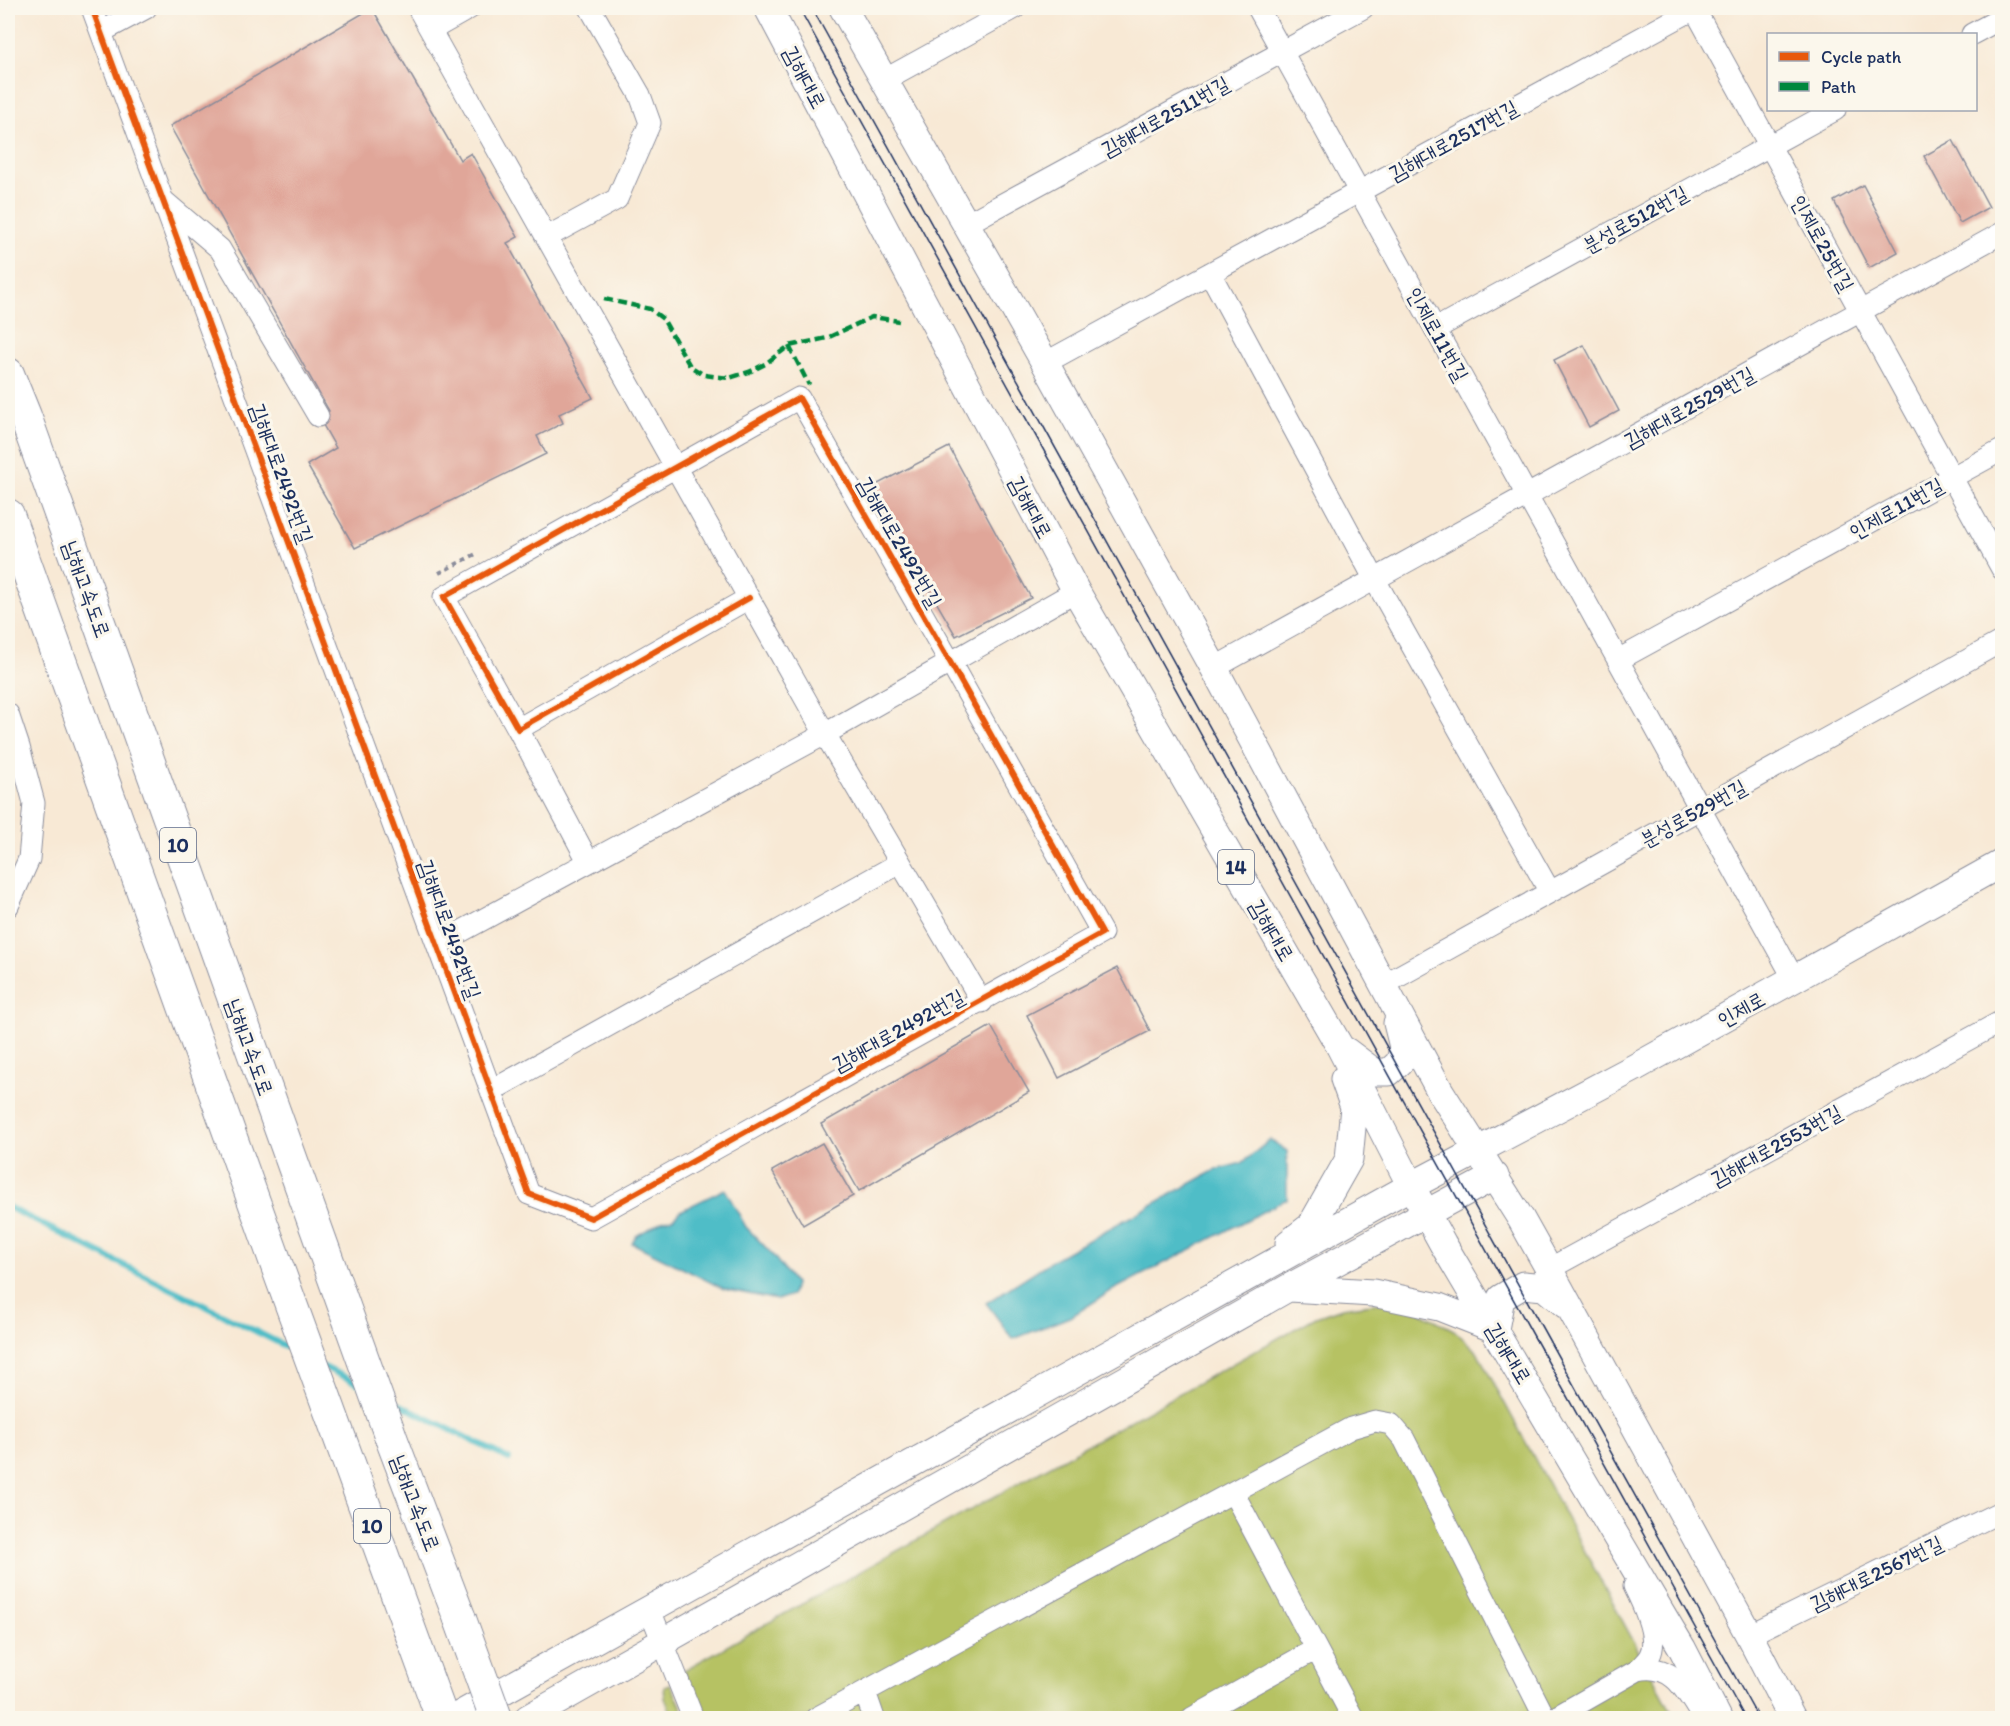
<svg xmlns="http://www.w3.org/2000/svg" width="2010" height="1726" font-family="Itim,'Poor Story',sans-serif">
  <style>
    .green { fill: #b6c264; stroke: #687861; stroke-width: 1.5 }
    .water { fill: #4fbdc7; stroke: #357692; stroke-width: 1.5 }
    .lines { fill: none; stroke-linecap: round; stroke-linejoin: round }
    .stream { stroke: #4fbdc7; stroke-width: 6 }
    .building { fill: #e0a699 }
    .minor-casing { stroke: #8a8c9a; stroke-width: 23 }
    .major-casing { stroke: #8a8c9a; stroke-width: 29 }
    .highway-casing { stroke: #8a8c9a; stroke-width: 34 }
    .path { stroke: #8a8c9a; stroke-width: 4; stroke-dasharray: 4.5 4.5; stroke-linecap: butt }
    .minor { stroke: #fff; stroke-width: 21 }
    .major { stroke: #fff; stroke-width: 27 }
    .highway { stroke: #fff; stroke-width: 32 }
    .tram { stroke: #1b2f5e; stroke-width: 1.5 }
    .highway-bridge-casing { stroke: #8a8c9a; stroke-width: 34; stroke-linecap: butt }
    .highway-bridge { stroke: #fff; stroke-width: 32 }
    .quiet { stroke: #00873e; stroke-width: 4.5; stroke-dasharray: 9 4.5; stroke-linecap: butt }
    .cycleway-casing { stroke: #fbf7ec; stroke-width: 10 }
    .cycleway { stroke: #e8590c; stroke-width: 6 }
    .labels { text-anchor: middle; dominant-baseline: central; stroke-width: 6; stroke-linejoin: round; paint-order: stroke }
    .shield { fill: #fbf7ec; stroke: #5e6b89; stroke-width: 1.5 }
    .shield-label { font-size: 20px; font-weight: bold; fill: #1b2f5e }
    .street-label { font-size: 21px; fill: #1b2f5e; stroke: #fbf7ec }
  </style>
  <rect width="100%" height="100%" fill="#fbf7ec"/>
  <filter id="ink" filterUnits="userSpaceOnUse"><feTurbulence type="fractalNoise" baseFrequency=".0167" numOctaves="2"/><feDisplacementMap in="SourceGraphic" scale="12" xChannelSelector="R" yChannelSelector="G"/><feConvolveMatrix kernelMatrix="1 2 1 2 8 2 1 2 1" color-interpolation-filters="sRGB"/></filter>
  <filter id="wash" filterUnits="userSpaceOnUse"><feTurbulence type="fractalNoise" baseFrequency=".008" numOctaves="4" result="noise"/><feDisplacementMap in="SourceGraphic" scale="24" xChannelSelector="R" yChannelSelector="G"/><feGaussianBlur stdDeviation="1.35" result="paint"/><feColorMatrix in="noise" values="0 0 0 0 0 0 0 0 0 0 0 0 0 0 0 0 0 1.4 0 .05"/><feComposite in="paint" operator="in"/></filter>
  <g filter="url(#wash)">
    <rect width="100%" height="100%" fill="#f8e9d5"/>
    <path class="green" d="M1387,1302L1418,1311L1454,1330L1477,1352L1675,1718H697L684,1670L1316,1317L1342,1308Z
      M671,1685L687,1718H673L665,1698L664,1687Z"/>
    <path class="water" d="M1270,1140L1287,1151V1199L1111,1291L1072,1316L1013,1339L986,1303L1056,1258L1215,1170L1242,1163Z
      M725,1189L746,1227L771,1253L795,1284L792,1295L777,1300L724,1289L632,1243L636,1236L662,1221L673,1218L680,1211Z"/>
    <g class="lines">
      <path class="stream" d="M8,1207L297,1352
        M324,1367L361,1385
        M389,1399L509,1459"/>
    </g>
    <g id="blocks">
      <path class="building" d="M372,8L460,160L471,153L518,237L507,243L593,398L559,414L563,423L537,436L546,454L355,548L307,465L336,448L318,416L329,411L170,126Z
        M1953,140L1989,207L1960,223L1924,156Z
        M1863,185L1898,252L1869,268L1834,201Z
        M1584,345L1619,411L1589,427L1554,360Z
        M949,447L1031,598L956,636L870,488Z
        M1117,968L1150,1031L1059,1078L1027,1015Z
        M991,1026L1029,1092L859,1191L821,1124Z
        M822,1143L853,1196L803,1225L772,1171Z"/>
    </g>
  </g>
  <g filter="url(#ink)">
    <use href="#blocks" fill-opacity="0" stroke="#8a8c9a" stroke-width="1.5"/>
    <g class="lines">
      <g class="minor-casing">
        <path id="minor" d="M92,8L529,1194L591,1218L1102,933L950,662L799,398L444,597L518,729L749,598
          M418,8L825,734L1076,591
          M1258,8L1794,979
          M1694,8L2002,569
          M431,30L470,8
          M101,32L146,8
          M1972,34L2002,18
          M884,80L1015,8
          M165,202L220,249L318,416
          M966,224L1363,8
          M547,237L617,199L650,123L640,95L590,8
          M1210,273L1375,580L1550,892
          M1435,329L1835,110
          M1045,363L1696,8
          M1618,660L2002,450
          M1214,668L2002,233
          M8,714L19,747L34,803L29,859L8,906
          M518,729L588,861
          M438,944L825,734L982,1002
          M1383,985L2002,641
          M491,1091L900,863
          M1549,1269L2002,1021
          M1233,1492L1353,1718
          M1634,1586C1642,1602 1659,1637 1650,1655C1648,1660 1642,1665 1638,1670
          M650,1610L693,1718
          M1749,1635L2002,1511
          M865,1692L874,1718
          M816,1718L1351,1428L1375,1421L1391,1424L1404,1439L1545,1718
          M1192,1718L1316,1649
          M1554,1718L1638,1670C1674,1662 1687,1693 1703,1718"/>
      </g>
      <g class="major-casing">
        <path id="major" d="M768,8L1076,591L1340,1047L1411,1186L1443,1244L1682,1648L1718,1718
          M843,8L1045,363L1214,668L1440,1091L1521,1219L1549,1269L1749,1635L1792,1718
          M1346,1051L1374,1072H1389L1400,1062L1403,1047L1397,1023
          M1289,1243L1311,1226L1349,1159L1354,1107L1344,1079
          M1289,1288L1373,1293L1439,1307L1495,1329L1501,1298L1523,1285L1544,1287L1566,1305
          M454,1718L1411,1186L1634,1068L2002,863
          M528,1718L1288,1288L1495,1176"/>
      </g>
      <g class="highway-casing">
        <path id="highway" d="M8,374L25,416L393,1443L460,1619
          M8,515L277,1266L442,1718"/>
      </g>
      <path class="path" d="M439,573L476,554"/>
      <use href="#minor" class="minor"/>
      <use href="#major" class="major"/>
      <use href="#highway" class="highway"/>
      <path class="tram" d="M799,8L1745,1718
        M812,8L1758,1718"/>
      <g class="highway-bridge-casing">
        <path id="highway-bridge" d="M460,1619L496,1718"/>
      </g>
      <use href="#highway-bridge" class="highway-bridge"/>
      <path class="quiet" d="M604,299L650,309L663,319L690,366L704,375L729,378L749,372L765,364L789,346L827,338L872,317L899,321
        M789,346L809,385"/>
      <g class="cycleway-casing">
        <path id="cycleway" d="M92,8L529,1194L591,1218L1102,933L950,662L799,398L444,597L518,729L749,598"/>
      </g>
      <use href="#cycleway" class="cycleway"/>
    </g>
  </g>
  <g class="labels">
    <g class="shield">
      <rect x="160" y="828" width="36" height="34" rx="4.5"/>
      <rect x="1218" y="850" width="36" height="34" rx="4.5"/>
      <rect x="354" y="1509" width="36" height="34" rx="4.5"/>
    </g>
    <g class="shield-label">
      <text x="178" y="845">10</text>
      <text x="1236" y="867">14</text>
      <text x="372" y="1526">10</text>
    </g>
    <g class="street-label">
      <text transform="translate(805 77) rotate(62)">김해대로</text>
      <text transform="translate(1165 116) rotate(-29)">김해대로2511번길</text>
      <text transform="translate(1453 140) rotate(-29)">김해대로2517번길</text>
      <text transform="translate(1635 219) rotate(-29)">분성로512번길</text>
      <text transform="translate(1823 243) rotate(61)">인제로25번길</text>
      <text transform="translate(1438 334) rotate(61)">인제로11번길</text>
      <text transform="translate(1689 407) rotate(-29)">김해대로2529번길</text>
      <text transform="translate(282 473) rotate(70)">김해대로2492번길</text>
      <text transform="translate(1031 507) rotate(62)">김해대로</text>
      <text transform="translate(1896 508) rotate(-29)">인제로11번길</text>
      <text transform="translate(900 542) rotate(60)">김해대로2492번길</text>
      <text transform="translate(87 589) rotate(70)">남해고속도로</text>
      <text transform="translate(1693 813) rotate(-29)">분성로529번길</text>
      <text transform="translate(450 929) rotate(70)">김해대로2492번길</text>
      <text transform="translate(1272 930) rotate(60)">김해대로</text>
      <text transform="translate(1741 1009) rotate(-29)">인제로</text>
      <text transform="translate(898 1030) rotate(-29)">김해대로2492번길</text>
      <text transform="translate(250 1047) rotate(70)">남해고속도로</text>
      <text transform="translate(1776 1145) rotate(-29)">김해대로2553번길</text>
      <text transform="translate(1509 1353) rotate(59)">김해대로</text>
      <text transform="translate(416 1503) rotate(69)">남해고속도로</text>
      <text transform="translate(1876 1573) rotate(-26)">김해대로2567번길</text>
    </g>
  </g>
  <rect width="2010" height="1726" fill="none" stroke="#fbf7ec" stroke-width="30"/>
  <rect x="1767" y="33" width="210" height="78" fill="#fbf7ec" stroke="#a1a7b3" stroke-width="1.5"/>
  <rect x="1779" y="52" width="30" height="9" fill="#e8590c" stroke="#a1a7b3" stroke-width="1.5"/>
  <text x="1821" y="63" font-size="18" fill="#1b2f5e">Cycle path</text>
  <rect x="1779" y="82" width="30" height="9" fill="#00873e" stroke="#a1a7b3" stroke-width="1.5"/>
  <text x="1821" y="93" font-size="18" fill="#1b2f5e">Path</text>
</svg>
